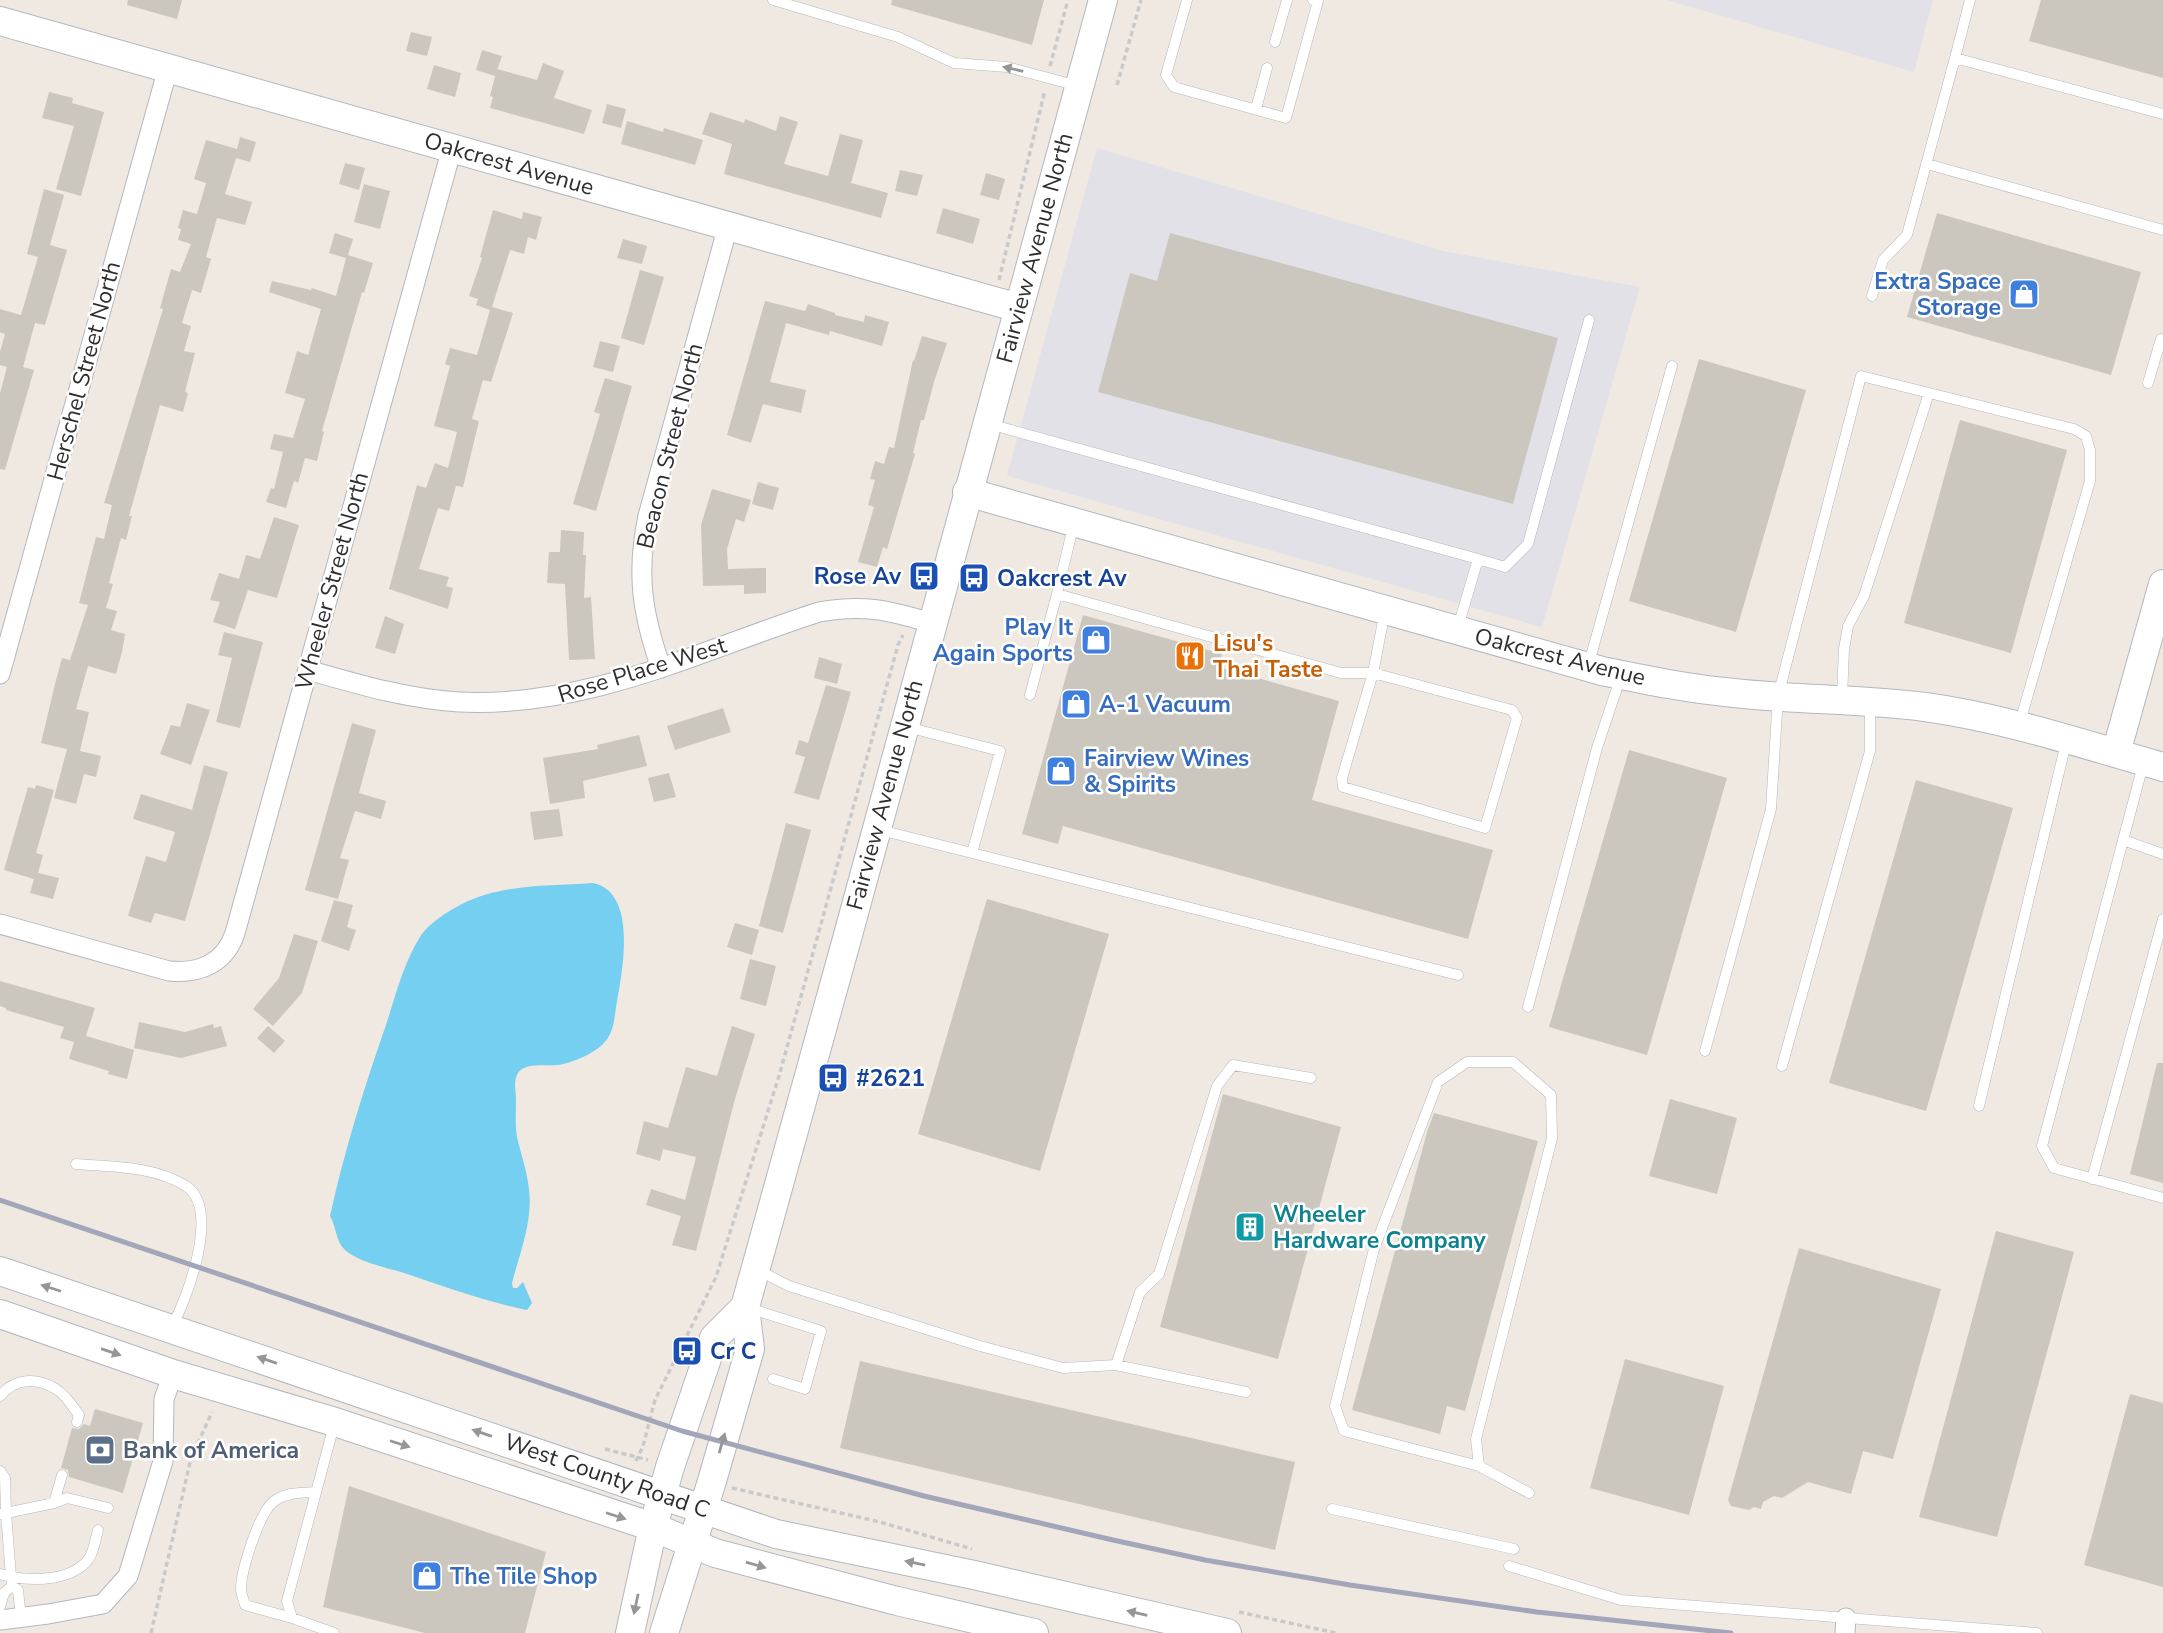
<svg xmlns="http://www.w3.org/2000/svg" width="2163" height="1633" font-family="'Nunito Sans',sans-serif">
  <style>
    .industrial { fill: #e3e1e8 }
    .water { fill: #75cff0 }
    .building { fill: #cbc7bf }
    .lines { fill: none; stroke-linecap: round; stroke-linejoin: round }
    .lane-casing { stroke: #b4b7c1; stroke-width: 11 }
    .street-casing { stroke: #b4b7c1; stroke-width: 21 }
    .secondary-casing { stroke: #b4b7c1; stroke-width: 30 }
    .path { stroke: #c9c9c9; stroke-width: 3.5; stroke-dasharray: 5 3.5; stroke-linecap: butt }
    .lane { stroke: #fff; stroke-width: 10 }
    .street { stroke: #fff; stroke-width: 19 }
    .secondary { stroke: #fff; stroke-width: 28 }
    .rail { stroke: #a3a6b8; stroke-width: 5 }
    .oneway { fill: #969696 }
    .labels { text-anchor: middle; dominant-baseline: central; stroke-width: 5; stroke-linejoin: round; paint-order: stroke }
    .street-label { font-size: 23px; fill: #2e2e2e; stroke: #fff }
    .shop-label { font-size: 23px; font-weight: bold; fill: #366cbe; stroke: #fff; text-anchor: start }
    .transit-label { font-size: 23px; font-weight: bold; fill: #164399; stroke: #fff; text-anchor: start }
    .food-label { font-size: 23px; font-weight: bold; fill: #c56008; stroke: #fff; text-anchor: start }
    .culture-label { font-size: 23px; font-weight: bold; fill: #0d838f; stroke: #fff; text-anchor: start }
    .service-label { font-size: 23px; font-weight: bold; fill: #4e5e75; stroke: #fff; text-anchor: start }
  </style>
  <rect width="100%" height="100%" fill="#efe9e1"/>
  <path class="industrial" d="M1667,0H1933L1914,72Z
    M1097,148L1443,251L1640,287L1542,627L1007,476Z"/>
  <path class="water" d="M593,883C637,892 623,969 617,1001C614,1017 615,1033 602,1045C592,1054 576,1061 563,1064C550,1068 520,1059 516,1078C514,1084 516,1093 516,1099C516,1112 515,1125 517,1137C521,1154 527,1171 529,1189C533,1221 520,1252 512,1283L513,1288H517L523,1282L532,1303L527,1310C483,1301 443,1286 401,1272C384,1267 359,1262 345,1250C335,1240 337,1228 330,1216C345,1148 364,1088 387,1022C396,994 404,962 420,937C428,924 448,911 462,904C500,884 550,886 593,883Z"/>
  <path class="building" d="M128,0H182L177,19L127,5Z
    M892,0H1044L1032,45L891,5Z
    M2041,0H2163V78L2029,41Z
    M411,32L432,37L427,56L406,51Z
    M482,50L502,56L495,76L476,70Z
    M543,63L564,71L554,98L592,110L584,134L490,108L493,97L490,96L497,69L537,80Z
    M434,65L461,73L455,97L427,89Z
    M49,92L73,98L72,103L104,112L81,196L56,189L74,126L42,118Z
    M607,104L626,109L621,128L602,123Z
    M710,112L744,123L745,119L776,131L780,116L798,122L784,164L828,176L840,134L863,140L851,183L888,193L881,218L724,174L732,144L702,134Z
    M627,121L663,132L664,128L703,140L695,165L621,144Z
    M240,137L256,142L250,162L236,158L225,194L252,202L245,225L217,218L206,257L211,259L201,293L192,290L182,323L191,326L184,351L195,353L185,392L188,393L183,412L160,405L129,516H132L126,540L121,538L109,583L113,584L106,608L117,611L111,630L125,634L122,652L116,674L88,666L76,709L89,712L80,751L101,756L96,777L84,774L76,804L54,798L67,749L41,743L55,684L62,658L70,660L88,605L79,603L96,537L104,539L112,505L104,503L163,309L160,308L171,269L180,272L191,244L178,240L181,229L178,228L183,210L197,214L206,183L194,179L206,140L237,149Z
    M345,163L365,168L359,190L339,184Z
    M900,170L923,175L917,196L895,191Z
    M986,173L1005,179L999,200L980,195Z
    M364,184L390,191L380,229L354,222Z
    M44,189L64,195L50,245L67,250L45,325L35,323L23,367L34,370L5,470L0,469V393L7,367L0,365V352L5,334L0,332V309L21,315L38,257L27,254Z
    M943,208L980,219L973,244L936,233Z
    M493,210L522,219L523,212L542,217L536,240L528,237L524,254L510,250L492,307L513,313L491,382L483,380L472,419L479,421L463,487L456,486L449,511L438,508L419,569L449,577L446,586L453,588L448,609L389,589L417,485L426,488L435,463L448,468L457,432L434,426L450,366L445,364L450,348L477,355L490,310L476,305L478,299L469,296L482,258L480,257Z
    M1937,213L2141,272L2111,375L1907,317Z
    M335,233L353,239L348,255L373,263L364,293L362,292L322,431L324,432L317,461L305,458L298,483L294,481L286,508L266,502L271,488L274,489L283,452L270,449L274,434L293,438L305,399L285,393L297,351L308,355L321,309L269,292L272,281L311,290L312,288L336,296L346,258L329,253Z
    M1170,233L1558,338L1513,504L1098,392L1130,273L1157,281Z
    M623,239L647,246L642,264L617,258Z
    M640,270L664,277L644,345L621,338Z
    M765,301L805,311L808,304L835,313V315L864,322L865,315L889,322L882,346L830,331L829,335L786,323L770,382L806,390L801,413L763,404L751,443L727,435Z
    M922,336L947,343L934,382L924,420H921L913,453L915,454L887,549L883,547L877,567L858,562L874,507L868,505L875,480L870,479L875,461L884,464L889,447L894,448L913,360L914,361Z
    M600,341L620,346L613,372L593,367Z
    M1699,359L1806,390L1736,632L1629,601Z
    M605,378L632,386L596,511L573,504L600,414L594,412Z
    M1960,420L2067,450L2011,653L1904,623Z
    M758,482L779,488L773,510L752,504Z
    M712,489L751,500L744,522L736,519L727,549L728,569L766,568V593L744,594V585L703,586L701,525Z
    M274,517L299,525L277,598L248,590L235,629L213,622L220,602L210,600L219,573L239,579L246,555L260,559Z
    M561,530L584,532L583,555H586L584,598L591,597L595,659L569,660L565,584L547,583L549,552H560Z
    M1083,615L1222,654L1219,667L1339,701L1312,800L1493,850L1468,939L1063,826L1058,844L1022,834Z
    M385,616L404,624L395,654L375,648Z
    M224,632L263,642L240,728L216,722L232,658L218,655Z
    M819,657L842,664L837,684L814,678Z
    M826,685L851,692L819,800L794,793L805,757L795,754L799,740L808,743Z
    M187,703L210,710L191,765L160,754L171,725L180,727Z
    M723,708L731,732L675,750L667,726Z
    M352,723L376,730L359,793L386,801L381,819L355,811L340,858L349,860L338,899L305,890Z
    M639,735L647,766L583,781L585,798L550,804L543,758L598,749L597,745Z
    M1629,750L1727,778L1647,1055L1549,1027Z
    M204,765L228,772L185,921L155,913L151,923L128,916L146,856L166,862L175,832L133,819L141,794L192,810Z
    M669,773L676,797L654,802L648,778Z
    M1916,780L2013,808L1926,1111L1829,1083Z
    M36,785L54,790L36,853L43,855L38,873L59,878L53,899L30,893L34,879L4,870L28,787L35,789Z
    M559,809L563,836L534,840L530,812Z
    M786,823L811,830L783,933L759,926Z
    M987,899L1109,934L1040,1171L918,1134Z
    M334,900L353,905L347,927L356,930L349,951L321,941Z
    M735,923L759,930L752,955L727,947Z
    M294,934L318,941L302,993L273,1026L253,1009L279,978Z
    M750,959L776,966L766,1006L740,999Z
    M0,981L95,1008L86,1036L134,1050L127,1079L108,1074L109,1071L69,1059L74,1042L60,1038L64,1027L6,1010V1008L0,1006Z
    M139,1022L185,1032L213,1024L214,1028L221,1026L227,1046L181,1058L134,1048Z
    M268,1026L285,1041L274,1053L257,1038Z
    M732,1026L755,1034L735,1099L696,1251L672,1245L681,1216L646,1205L651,1189L685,1200L696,1157L663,1149L660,1161L636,1154L644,1121L668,1128L686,1067L717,1076Z
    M2157,1063H2163V1183L2130,1174Z
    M1223,1094L1341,1127L1278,1359L1160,1327Z
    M1670,1099L1737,1118L1717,1194L1649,1176Z
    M1434,1113L1538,1141L1465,1411L1447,1406L1440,1434L1352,1410L1427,1132Z
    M1996,1231L2074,1252L1997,1537L1919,1517Z
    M1799,1248L1941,1289L1893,1459L1863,1451L1851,1494L1808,1482L1782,1498L1774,1496L1763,1502L1761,1509L1754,1507L1749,1510L1731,1506L1728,1500Z
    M1625,1359L1724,1386L1689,1515L1590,1488Z
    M860,1361L1295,1462L1275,1550L840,1448Z
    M2130,1394L2163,1403V1587L2084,1565Z
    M95,1409L143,1423L123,1493L69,1477L68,1470L61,1468L72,1428L79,1429L84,1424L90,1426Z
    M349,1486L546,1552L525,1633H425L323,1607Z"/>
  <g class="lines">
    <g class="lane-casing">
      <path id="lane" d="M773,0L898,37L954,63L1007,67L1078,86
        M1187,0L1166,75L1174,87L1286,118L1318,1L1313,0
        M1970,0L1955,58L2163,114
        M1275,42L1287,0
        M1256,109L1267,68
        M1927,164L2163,230
        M1872,296L1883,260L1907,235L1955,58
        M2148,383L2161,339
        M989,424L1478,559
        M1074,523L1057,594L1341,673H1373L1342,778L1343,787L1485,828L1517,718L1512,710L1373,673L1385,611
        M1458,627L1478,559L1505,567L1528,544L1589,320
        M1589,663L1672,366
        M1030,695L1057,594
        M1842,697L1844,649L1848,626L1864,596L1929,393
        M2143,765L2042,1146L2054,1168L2163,1198
        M880,830L972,853L1000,751L907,727
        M2123,840L2163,854
        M972,853L1458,975
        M1528,1007L1597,748L1620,679
        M1705,1051L1771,809L1778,696L1861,376L2074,429L2086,436L2090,450V481L2020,722
        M1782,1066L1870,751V705
        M1979,1106L2066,743
        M76,1164C113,1167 154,1166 186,1186C221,1209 187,1300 171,1328
        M2092,1179L2163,919
        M758,1270L789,1286L980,1346L1063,1368L1116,1365L1246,1392
        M749,1308L821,1331L805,1389L773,1379
        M1116,1365L1140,1292L1159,1274L1217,1086L1233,1065L1311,1078
        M0,1396C15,1378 36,1377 56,1389C65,1394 73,1407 79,1415L77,1422
        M1479,1466L1476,1439L1552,1138L1551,1095L1513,1062H1467L1438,1082L1374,1249L1335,1406L1344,1431L1479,1466L1529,1493
        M0,1471L5,1478L6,1513L1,1514
        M54,1503L67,1498L108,1508
        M1332,1509L1514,1549
        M1509,1566L1621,1600L2037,1633
        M0,1574L11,1577L6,1513L54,1503L62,1475
        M12,1586L11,1577C36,1581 74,1581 90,1557C94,1549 96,1538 98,1530
        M0,1607L4,1593L12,1586L18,1590L21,1618
        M292,1618L245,1605C244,1600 241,1594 241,1589C241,1570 259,1514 273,1502C285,1492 301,1493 315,1492
        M334,1633L292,1618L287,1601L334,1425"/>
    </g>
    <g class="street-casing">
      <path id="street" d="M661,668C642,613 636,573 648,516L728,226
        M308,670C357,684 407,699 459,702C589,708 698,651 819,612C863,604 889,610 931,623
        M0,674L168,68
        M0,924L169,971C198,974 225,964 235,933L452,148
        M0,1620L48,1614L103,1604L128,1576L163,1461L164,1399L173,1374
        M1845,1633L1846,1618"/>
    </g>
    <g class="secondary-casing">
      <path id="secondary" d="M0,21L1019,308
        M967,492L1602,671C1646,680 1689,689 1734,693C1798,700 1862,699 1925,707C2006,718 2085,745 2163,767
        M2116,753L2163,584
        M0,1271L776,1534L974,1575L1227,1633
        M0,1314L173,1374L335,1422L653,1527L715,1553L897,1601L1034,1633
        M630,1633L653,1527L670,1467L714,1338L745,1307
        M664,1633L712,1481L750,1349L745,1307C867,872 983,435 1103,0"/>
    </g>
    <path class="path" d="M1050,66L1068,0
      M1117,85L1141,0
      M999,280L1045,90
      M605,1449L648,1460
      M636,1461L643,1446L655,1400L716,1277L779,1076L898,645L903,635
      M732,1488L880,1522L972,1549
      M1239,1612L1336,1633
      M151,1633L191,1458L212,1412"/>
    <use href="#lane" class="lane"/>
    <use href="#street" class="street"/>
    <use href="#secondary" class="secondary"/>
    <path class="rail" d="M0,1200L682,1431L924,1496L1113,1540L1205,1560L1350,1585L1537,1612L1731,1633"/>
  </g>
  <defs><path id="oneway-solid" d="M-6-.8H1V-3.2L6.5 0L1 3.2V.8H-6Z" transform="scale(1.75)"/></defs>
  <g class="oneway">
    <use href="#oneway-solid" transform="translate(1013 69) rotate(-167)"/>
    <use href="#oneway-solid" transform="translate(51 1288) rotate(-162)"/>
    <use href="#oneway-solid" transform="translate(111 1352) rotate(19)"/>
    <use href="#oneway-solid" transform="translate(267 1360) rotate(-161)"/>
    <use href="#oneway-solid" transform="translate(482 1433) rotate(-161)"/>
    <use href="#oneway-solid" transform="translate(722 1443) rotate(-74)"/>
    <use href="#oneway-solid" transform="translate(400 1444) rotate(18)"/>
    <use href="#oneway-solid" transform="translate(616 1516) rotate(18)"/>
    <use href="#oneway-solid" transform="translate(915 1563) rotate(-168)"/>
    <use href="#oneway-solid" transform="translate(756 1565) rotate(16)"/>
    <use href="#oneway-solid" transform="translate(636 1604) rotate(102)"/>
    <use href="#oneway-solid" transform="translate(1137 1613) rotate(-167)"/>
  </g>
  <defs>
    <g id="shop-square" transform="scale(1.575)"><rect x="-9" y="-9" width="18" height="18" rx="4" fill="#3f7fe0" stroke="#fff"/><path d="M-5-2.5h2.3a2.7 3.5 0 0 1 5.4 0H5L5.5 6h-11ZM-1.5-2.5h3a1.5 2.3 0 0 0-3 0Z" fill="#fff"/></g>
    <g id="bus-square" transform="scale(1.575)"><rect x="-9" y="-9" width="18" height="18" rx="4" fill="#1a4fb4" stroke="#fff"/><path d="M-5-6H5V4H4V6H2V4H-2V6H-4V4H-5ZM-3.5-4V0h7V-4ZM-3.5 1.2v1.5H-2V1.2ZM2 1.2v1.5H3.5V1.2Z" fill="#fff"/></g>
    <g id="restaurant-square" transform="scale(1.575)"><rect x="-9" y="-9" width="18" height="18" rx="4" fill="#e8710a" stroke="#fff"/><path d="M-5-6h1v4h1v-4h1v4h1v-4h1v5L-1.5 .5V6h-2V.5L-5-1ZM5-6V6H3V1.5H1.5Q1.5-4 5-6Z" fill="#fff"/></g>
    <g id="building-square" transform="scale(1.575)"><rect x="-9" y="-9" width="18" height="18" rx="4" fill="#0f9aa8" stroke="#fff"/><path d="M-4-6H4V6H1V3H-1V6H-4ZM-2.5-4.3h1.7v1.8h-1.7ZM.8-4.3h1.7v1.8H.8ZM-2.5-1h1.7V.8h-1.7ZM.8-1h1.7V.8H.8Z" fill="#fff"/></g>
    <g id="bank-square" transform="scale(1.575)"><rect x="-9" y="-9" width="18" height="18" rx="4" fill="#5c6f8a" stroke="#fff"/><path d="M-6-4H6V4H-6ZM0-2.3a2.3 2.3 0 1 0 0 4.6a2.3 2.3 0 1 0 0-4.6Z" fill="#fff"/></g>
  </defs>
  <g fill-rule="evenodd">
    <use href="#shop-square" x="2024" y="294"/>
    <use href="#bus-square" x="924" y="576"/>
    <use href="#bus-square" x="974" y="578"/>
    <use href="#shop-square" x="1096" y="640"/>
    <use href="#restaurant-square" x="1190" y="656"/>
    <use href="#shop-square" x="1076" y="704"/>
    <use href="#shop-square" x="1061" y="771"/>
    <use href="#bus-square" x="833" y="1078"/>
    <use href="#building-square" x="1250" y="1227"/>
    <use href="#bus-square" x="687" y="1351"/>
    <use href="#bank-square" x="100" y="1450"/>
    <use href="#shop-square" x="427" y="1576"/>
  </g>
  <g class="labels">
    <g class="street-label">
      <text transform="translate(509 164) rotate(16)">Oakcrest Avenue</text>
      <text transform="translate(1035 248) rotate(-75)">Fairview Avenue North</text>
      <text transform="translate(84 371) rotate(-75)">Herschel Street North</text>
      <text transform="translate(670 446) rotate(-76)">Beacon Street North</text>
      <text transform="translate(332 581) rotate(-75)">Wheeler Street North</text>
      <text transform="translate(1560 657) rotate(14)">Oakcrest Avenue</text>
      <text transform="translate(642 670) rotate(-17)">Rose Place West</text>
      <text transform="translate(885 795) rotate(-75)">Fairview Avenue North</text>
      <text transform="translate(607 1476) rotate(19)">West County Road C</text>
    </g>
    <g class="shop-label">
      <text x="2001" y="281" text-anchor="end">Extra Space<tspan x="2001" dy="26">Storage</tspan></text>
      <text x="1073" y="627" text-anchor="end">Play It<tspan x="1073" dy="26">Again Sports</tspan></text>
      <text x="1099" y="704">A-1 Vacuum</text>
      <text x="1084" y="758">Fairview Wines<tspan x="1084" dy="26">&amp; Spirits</tspan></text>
      <text x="450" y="1576">The Tile Shop</text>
    </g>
    <g class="transit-label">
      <text x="901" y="576" text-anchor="end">Rose Av</text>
      <text x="997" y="578">Oakcrest Av</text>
      <text x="856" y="1078">#2621</text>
      <text x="710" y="1351">Cr C</text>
    </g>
    <g class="food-label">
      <text x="1213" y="643">Lisu's<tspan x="1213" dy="26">Thai Taste</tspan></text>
    </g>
    <g class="culture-label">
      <text x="1273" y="1214">Wheeler<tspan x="1273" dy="26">Hardware Company</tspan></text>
    </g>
    <g class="service-label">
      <text x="123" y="1450">Bank of America</text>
    </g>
  </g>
</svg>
